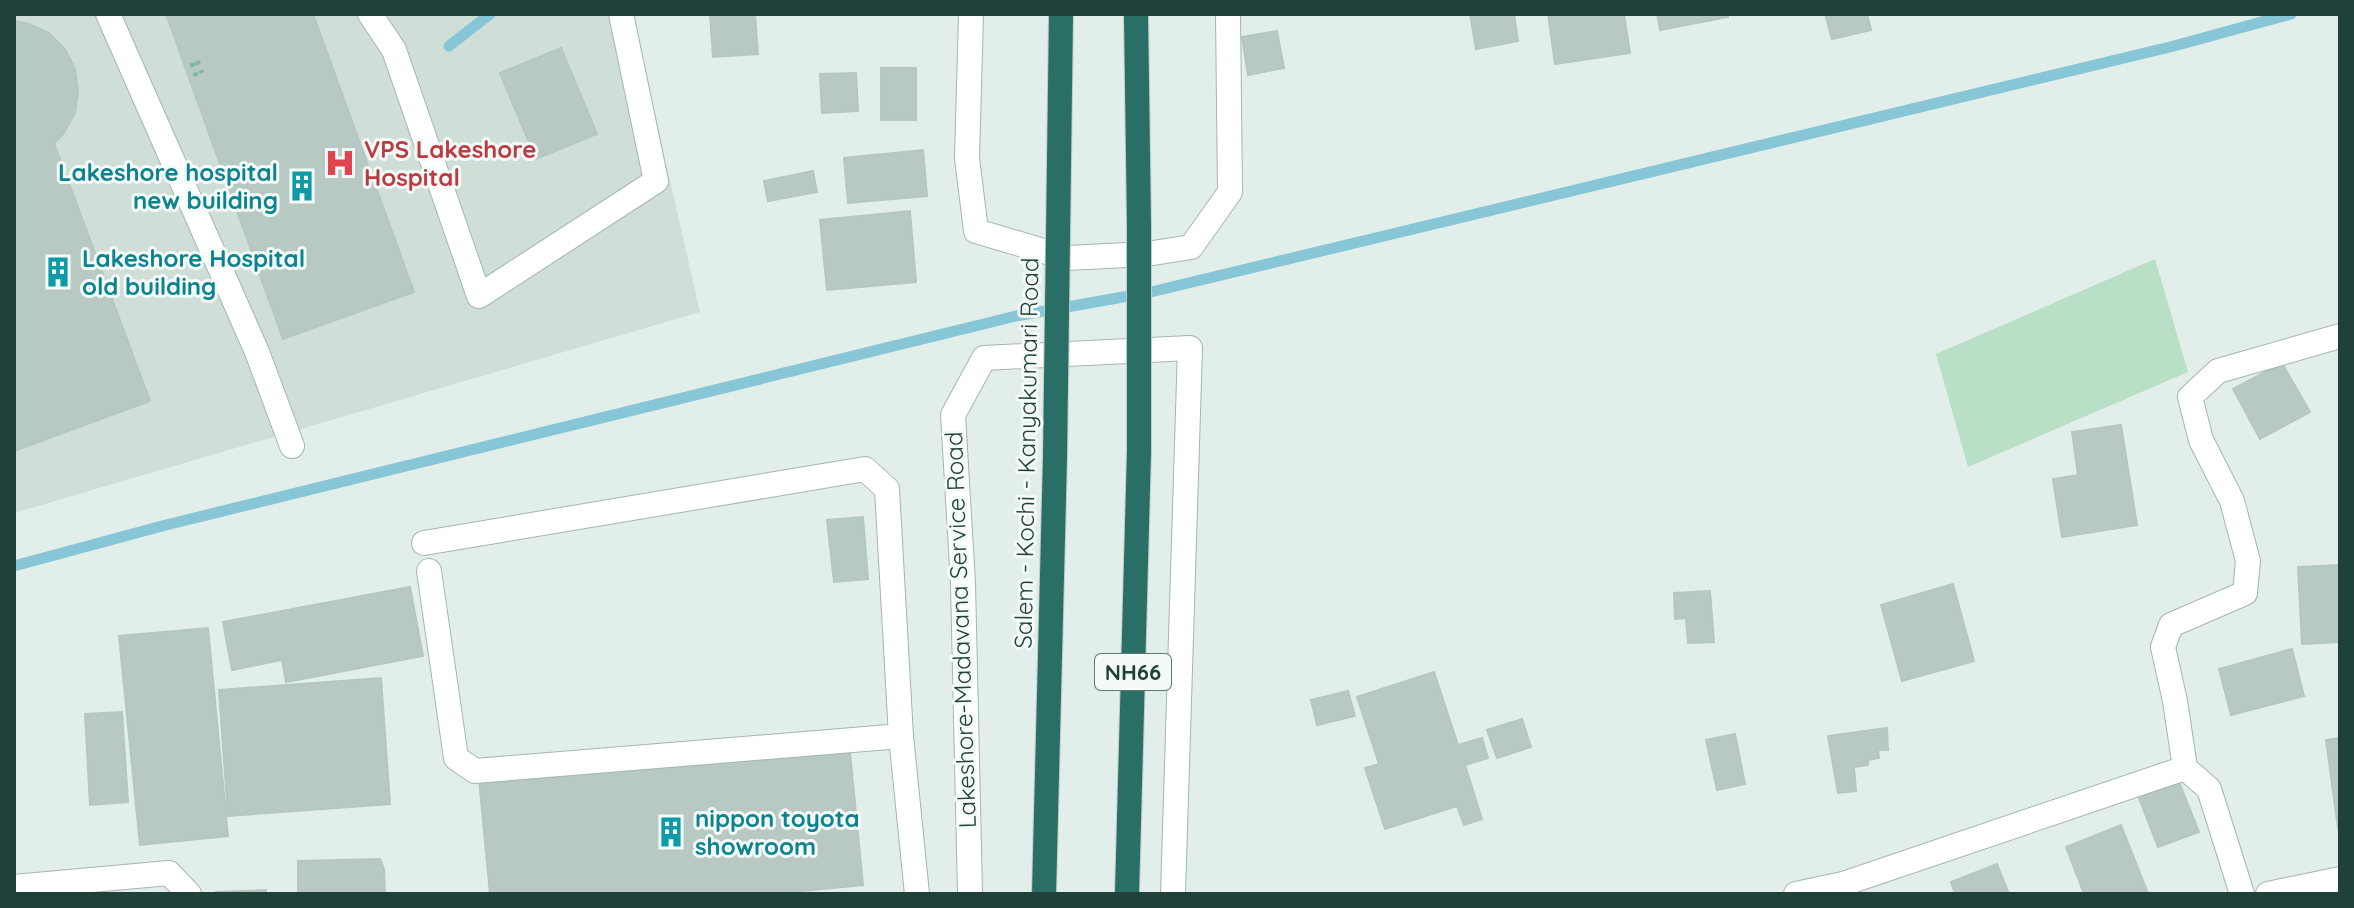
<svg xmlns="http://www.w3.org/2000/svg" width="2354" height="908" font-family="Quicksand,sans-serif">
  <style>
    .built { fill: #d0ded8 }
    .green { fill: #b9e0c6 }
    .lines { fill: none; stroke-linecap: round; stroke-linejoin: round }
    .stream { stroke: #86c6d7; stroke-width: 11 }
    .building { fill: #b7c9c2; stroke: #b4c8c1; stroke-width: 2 }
    .minor-casing { stroke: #a4b6b1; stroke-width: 26 }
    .highway-casing { stroke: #c1cac8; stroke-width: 26 }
    .path { stroke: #80b4a7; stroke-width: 5; stroke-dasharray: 4 6; stroke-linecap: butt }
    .minor { stroke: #fff; stroke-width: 24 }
    .highway { stroke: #2a6f65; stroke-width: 24 }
    .highway-bridge-casing { stroke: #c1cac8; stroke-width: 26; stroke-linecap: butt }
    .highway-bridge { stroke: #2a6f65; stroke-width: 24 }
    .labels { text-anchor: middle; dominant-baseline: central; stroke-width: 6; stroke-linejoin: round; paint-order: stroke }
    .shield { fill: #f3faf7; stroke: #5f7873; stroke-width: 2 }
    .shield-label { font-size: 22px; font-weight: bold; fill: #20403a }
    .health-label { font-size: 24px; font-weight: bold; fill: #be3a42; stroke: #f3faf7; text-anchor: start }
    .culture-label { font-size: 24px; font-weight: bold; fill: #0d838f; stroke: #f3faf7; text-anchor: start }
    .street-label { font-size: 24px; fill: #20403a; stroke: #f3faf7 }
  </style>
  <rect width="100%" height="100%" fill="#e2eee9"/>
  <path class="built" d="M14,14H632L700,312L14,513Z"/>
  <path class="green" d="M2155,259L2188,372L1968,467L1936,354Z"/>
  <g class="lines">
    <path class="stream" d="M449,46L490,14
      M14,566L162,526L1016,316L1151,292L2174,46L2291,14"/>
  </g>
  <path class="building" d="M166,14H313L414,292L283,339Z
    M710,14H755L758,54L713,57Z
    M1470,14H1514L1518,41L1476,49Z
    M1548,14H1624L1630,53L1555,64Z
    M1657,14H1728V17L1660,30Z
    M1825,14H1867L1871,30L1832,39Z
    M14,21L29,24L49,33L65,49L75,69L78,91L75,113L64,133L54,143L150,401L14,451Z
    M1277,31L1284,68L1248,75L1242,37Z
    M561,48L597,134L536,159L500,73Z
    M881,68H916V120H881Z
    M856,73L858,111L822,113L820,74Z
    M923,150L927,196L848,203L844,158Z
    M813,171L817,192L768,201L764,181Z
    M910,211L916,282L827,290L820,220Z
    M2282,363L2310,412L2260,439L2233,389Z
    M2121,425L2137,525L2062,537L2053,479L2078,475L2072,432Z
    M863,517L868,579L834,582L827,520Z
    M2340,565V642L2302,644L2298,567Z
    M1953,584L1974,661L1902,681L1881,605Z
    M410,587L423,656L286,682L282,660L232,670L223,622Z
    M1710,591L1714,642L1688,643L1686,618L1675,619L1674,593Z
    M208,628L228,836L140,845L119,636Z
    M2292,649L2304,696L2231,715L2219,669Z
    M1434,672L1458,745L1482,738L1488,758L1465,765L1482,819L1464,825L1457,806L1385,829L1365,768L1379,764L1357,697Z
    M381,678L390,804L228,816L219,690Z
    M1348,691L1355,716L1317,725L1311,700Z
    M122,712L128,802L90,805L85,714Z
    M1522,719L1531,747L1497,758L1487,730Z
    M1887,728L1888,750H1878L1879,758L1868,760V765L1854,767L1856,791L1838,793L1828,736Z
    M1735,734L1745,784L1717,790L1706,740Z
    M2340,738V827L2338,828L2326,740Z
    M849,742L863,885L770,894H490L479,779Z
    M2179,782L2199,832L2158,847L2139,798Z
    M2121,825L2147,891L2138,894H2084L2066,847Z
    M380,859L384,869L385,894H298V861Z
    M1997,864L2009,894H1955L1951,882Z
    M266,890V894H216V892Z"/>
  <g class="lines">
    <g class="minor-casing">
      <path id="minor" d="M108,14L257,352L292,446
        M370,14L394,50L479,296L656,181L621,14
        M971,14L967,158L976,231L1067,258L1147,254L1191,247L1230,192L1228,14
        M424,543L865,469L887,489L901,736
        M429,571L456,758L475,771L901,736L917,894
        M2185,768L2175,701L2163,647L2171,625L2245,593L2248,561L2232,501L2201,440L2190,397L2218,371L2340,336
        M14,887L169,873L189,894
        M970,894L963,583L953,415L984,358L1190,348L1173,894
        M1796,894L1843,884L2185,768L2209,789L2242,894
        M2268,894L2340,879"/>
    </g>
    <g class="highway-casing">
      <path id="highway" d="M1136,14L1139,226
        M1058,237L1061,14
        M1044,894L1055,457
        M1127,894L1139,451"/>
    </g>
    <path class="path" d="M197,61L202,73
      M192,63L196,76"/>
    <use href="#minor" class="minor"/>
    <use href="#highway" class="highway"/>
    <g class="highway-bridge-casing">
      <path id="highway-bridge" d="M1139,451V226
        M1055,457L1058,237"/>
    </g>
    <use href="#highway-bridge" class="highway-bridge"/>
  </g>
  <defs>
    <g id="hospital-bare" transform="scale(2.4)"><path d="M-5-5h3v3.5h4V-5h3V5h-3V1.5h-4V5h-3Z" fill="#e0444e" stroke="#f3faf7" stroke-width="2.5" paint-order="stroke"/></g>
    <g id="building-bare" transform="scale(2.4)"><path d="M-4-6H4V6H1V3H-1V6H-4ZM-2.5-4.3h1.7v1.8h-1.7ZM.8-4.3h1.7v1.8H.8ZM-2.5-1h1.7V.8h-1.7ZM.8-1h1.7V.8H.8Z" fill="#0f9aa8" stroke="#f3faf7" stroke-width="2.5" paint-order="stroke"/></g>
  </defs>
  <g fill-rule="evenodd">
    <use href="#hospital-bare" x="340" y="163"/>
    <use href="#building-bare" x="302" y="186"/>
    <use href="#building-bare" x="58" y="272"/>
    <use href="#building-bare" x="671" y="832"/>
  </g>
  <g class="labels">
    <rect class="shield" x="1095" y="654" width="76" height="36" rx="6"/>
    <g class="shield-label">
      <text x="1133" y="672">NH66</text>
    </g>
    <g class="health-label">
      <text x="364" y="149">VPS Lakeshore<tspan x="364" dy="28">Hospital</tspan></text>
    </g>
    <g class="culture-label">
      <text x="278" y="172" text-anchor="end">Lakeshore hospital<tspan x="278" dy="28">new building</tspan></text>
      <text x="82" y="258">Lakeshore Hospital<tspan x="82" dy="28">old building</tspan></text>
      <text x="695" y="818">nippon toyota<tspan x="695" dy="28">showroom</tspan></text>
    </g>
    <g class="street-label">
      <text transform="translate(1026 453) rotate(-89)">Salem - Kochi - Kanyakumari Road</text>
      <text transform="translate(960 630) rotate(-92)">Lakeshore-Madavana Service Road</text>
    </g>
  </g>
  <rect width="2354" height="908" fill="none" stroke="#20403a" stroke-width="32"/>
</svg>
